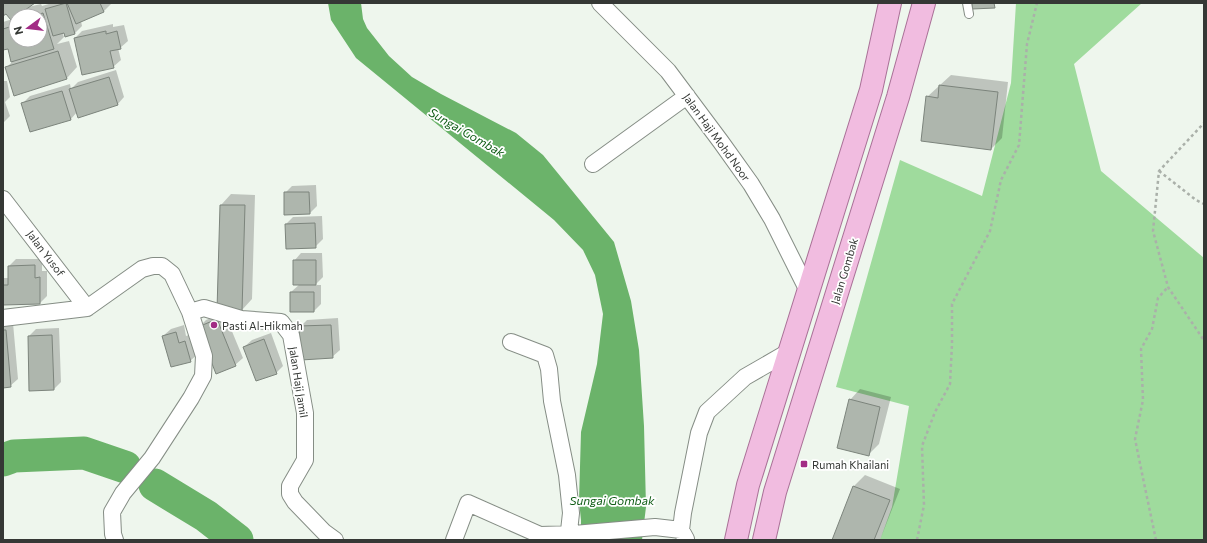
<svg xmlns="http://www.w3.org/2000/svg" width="1207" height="543" font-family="Commissioner,sans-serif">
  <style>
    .green { fill: #9fdb9d }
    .water { fill: #6bb36a }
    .shadow { fill: #0003 }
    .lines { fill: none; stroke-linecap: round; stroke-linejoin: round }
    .river { stroke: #6bb36a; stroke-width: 33 }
    .building { fill: #aeb6ad; stroke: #7c847c }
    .service-casing { stroke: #858d85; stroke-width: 10 }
    .minor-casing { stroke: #858d85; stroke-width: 18 }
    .primary-casing { stroke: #a97197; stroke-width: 24 }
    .path { stroke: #aab0a9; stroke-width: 2.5; stroke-dasharray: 3 3; stroke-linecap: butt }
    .service { stroke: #fff; stroke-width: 8 }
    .minor { stroke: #fff; stroke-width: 16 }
    .primary { stroke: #f1bce0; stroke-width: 22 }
    .poi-dot { fill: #a22c85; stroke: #fff; stroke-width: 1.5 }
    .labels { text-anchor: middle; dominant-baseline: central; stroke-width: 3.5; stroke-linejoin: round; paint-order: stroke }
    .street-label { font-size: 11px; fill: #353835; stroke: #fff }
    .poi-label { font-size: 11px; fill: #353835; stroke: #fff; text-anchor: start }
    .water-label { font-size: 12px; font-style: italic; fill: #105d16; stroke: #fff }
  </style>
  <rect width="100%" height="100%" fill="#eef6ed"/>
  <path class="green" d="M1016,3H1142L1074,64L1101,171L1204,258V540H880L892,507L909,406L836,387L900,160L982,196L1011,83Z"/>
  <path class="water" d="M328,3H361L363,19L367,28L389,56L412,77L441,94L516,133L543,155L614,242L631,301L639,350L644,426L646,507L642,540H581V520L579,501L581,432L597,364L603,314L595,275L583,250L554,220L356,58L331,20Z"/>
  <path class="shadow" d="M3,3H34L28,7L41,4L42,6L52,3L111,4L104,11L81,21L82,26L75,33L66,36L64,31L62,32L64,37L57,44L69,41L77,67L67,78L15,94L6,68L12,62L8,48L3,49V22L16,18V40H40V16H20L25,11L24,10L6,12L3,15Z
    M113,24V27L124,25L128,41L120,48H118L121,60L113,67L75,38L82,31Z
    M116,70L124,97L117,105L77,112L71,119L31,131L22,104L30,96L70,84L71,89L78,82Z
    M951,75L1008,82L1002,138L991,149L927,97Z
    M3,81H7L10,97L5,102L10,116L3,123Z
    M316,185L317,206L310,213L285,193L292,186Z
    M231,194L255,195L252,299L242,310L221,205Z
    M322,216L323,239L315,247L286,224L293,217Z
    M301,253H322L323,277L315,285H321V304L314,311L291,292L300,284L294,261Z
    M16,259H42V271H47V296L40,303L3,304V279L4,278H9V266Z
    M224,312L243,358L235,365L199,327L206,320Z
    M338,318L340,350L332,357L300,327L307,320Z
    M13,323L18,379L10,386L3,387V324Z
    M184,325L186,336L192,334L198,354L190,361L163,336L171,329Z
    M59,328L61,382L54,389L30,390L29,336L36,329Z
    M271,333L283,366L276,373L244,347L252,340Z
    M860,389L891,397L879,444L868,455L850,400Z
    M865,475L900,489L880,540H833L854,486Z"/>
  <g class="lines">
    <path class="river" d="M3,460L14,456L84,453L125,467
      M155,485L206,516L237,540"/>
  </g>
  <path class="building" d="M3,3H35L11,20L6,14L3,16Z
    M66,3L75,34L65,37L64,33L53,36L45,9Z
    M67,3H100L104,12L76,24Z
    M972,3H994L995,8L972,9Z
    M43,13L54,49L11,62L8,49L3,50V29L16,25V40H40V16H32Z
    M106,31V34L117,31L121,49L110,51L114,68L82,75L74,38Z
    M58,51L67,79L14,96L5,67Z
    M109,77L118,105L78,118L69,89Z
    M939,85L998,92L991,150L921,141L926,96L938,98Z
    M62,91L71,120L30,132L21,103Z
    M284,192H309L310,214L284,215Z
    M220,205H245L242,311L217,310Z
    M315,223L316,248L286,249L285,224Z
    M293,260H316V285H293Z
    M35,265V278L40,277V304L3,305V285H8V266Z
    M290,292H314V312H290Z
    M217,319L236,366L216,374L198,327Z
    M331,325L333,358L301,360L299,326Z
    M3,330H6L11,387L3,388Z
    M176,332L179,343L185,341L191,362L171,367L162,336Z
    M52,335L54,390L29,391L28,336Z
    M264,339L277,374L256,381L243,347Z
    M849,399L880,407L869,456L837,448Z
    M853,486L890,500L874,540H832Z"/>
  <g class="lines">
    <g class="service-casing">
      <path id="service" d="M967,3L969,14"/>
    </g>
    <g class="minor-casing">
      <path id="minor" d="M600,3L668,71L721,142L751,184L772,219L808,291
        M593,164L687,96
        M3,199L87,308
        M190,312L204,308L241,319L281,322L291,335L305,413V460L290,486V494L295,502L324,532L335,540
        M3,318L87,308L142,269L153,266H162L172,274L190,312L204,356L203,376L191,398L152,458L123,493L112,512L113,534L115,540
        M511,342L545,355L549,369L552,401L567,475L571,513L568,540
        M686,539L681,530L683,513L699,433L707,412L745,377L790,351
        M454,540L468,503L540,535L574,534L655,527L681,530"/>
    </g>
    <g class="primary-casing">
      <path id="primary" d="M736,540L748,485L871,90L890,3
        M764,540L775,492L898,97L924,3"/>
    </g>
    <path class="path" d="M1159,171L1196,200L1204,204
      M1203,339L1168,287L1153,231L1159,171L1204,123
      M917,540L924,505L922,446L935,412L950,384L952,344V304L990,231L1001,180L1019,145L1027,44L1037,3
      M1156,540L1144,483L1135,439L1143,400L1141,349L1152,329L1158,298L1168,287"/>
    <use href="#service" class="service"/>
    <use href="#minor" class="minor"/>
    <use href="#primary" class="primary"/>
  </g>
  <g class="poi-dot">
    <circle cx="214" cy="325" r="4"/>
    <rect x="800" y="460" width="8" height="8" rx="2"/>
  </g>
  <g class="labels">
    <g class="street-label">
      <text transform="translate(717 137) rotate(54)">Jalan Haji Mohd Noor</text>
      <text transform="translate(46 253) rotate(53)">Jalan Yusof</text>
      <text transform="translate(844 271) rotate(-73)">Jalan Gombak</text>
      <text transform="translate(299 382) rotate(81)">Jalan Haji Jamil</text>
    </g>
    <g class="poi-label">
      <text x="222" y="325">Pasti Al-Hikmah</text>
      <text x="812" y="464">Rumah Khailani</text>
    </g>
    <g class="water-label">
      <text transform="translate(467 132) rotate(30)">Sungai Gombak</text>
      <text x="612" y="500">Sungai Gombak</text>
    </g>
  </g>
  <rect width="1207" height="543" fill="none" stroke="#353835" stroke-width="8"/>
  <g transform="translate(28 28) rotate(255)"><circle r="19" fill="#ffffff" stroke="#aeafae"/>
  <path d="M0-3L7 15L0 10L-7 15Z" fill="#a22c85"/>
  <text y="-6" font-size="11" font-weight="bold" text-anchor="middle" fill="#353835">N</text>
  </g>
</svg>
